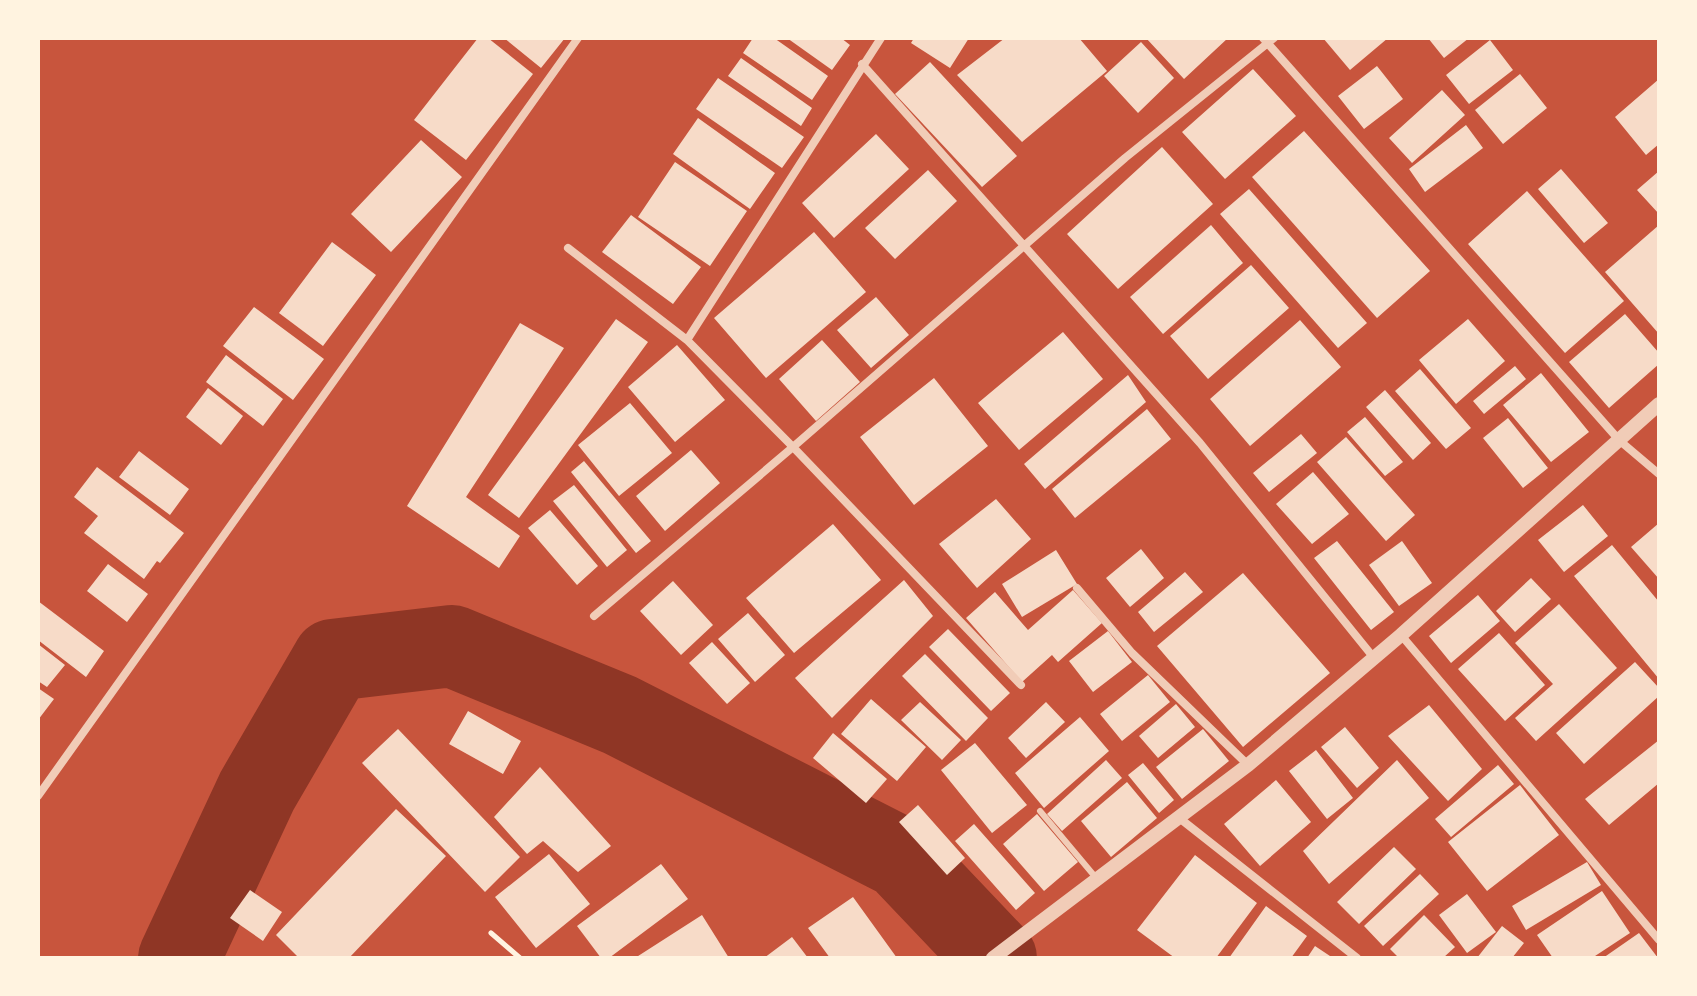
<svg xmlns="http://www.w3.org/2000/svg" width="1697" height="996" font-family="Bitter,serif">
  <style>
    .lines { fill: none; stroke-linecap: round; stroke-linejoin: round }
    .river { stroke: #8f3625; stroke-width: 82 }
    .building { fill: #f7dbc8 }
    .path { stroke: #fff3e0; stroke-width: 5 }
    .service { stroke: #f1ccb7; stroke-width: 6 }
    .minor { stroke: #f1ccb7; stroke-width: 8 }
    .tertiary { stroke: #f1ccb7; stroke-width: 14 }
  </style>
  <rect width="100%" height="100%" fill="#c8553d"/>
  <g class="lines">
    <path class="river" d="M179,958L257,791L333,660L452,646L620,715L901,858L996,958"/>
  </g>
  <path class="building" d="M478,38H488L533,74L466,160L414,120Z
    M504,38H565L541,68Z
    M753,38H774L828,76L812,100L743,53Z
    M787,38H841L850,45L832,70Z
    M914,38H969L950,68L911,43Z
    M1005,38H1079L1107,71L1022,142L957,75Z
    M1146,38H1228L1184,79Z
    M1323,38H1388L1350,70Z
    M1428,38H1469L1444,58Z
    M1490,40L1513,70L1469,104L1446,75Z
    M1141,42L1174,78L1138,113L1104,76Z
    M741,58L812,108L801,126L728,76Z
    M930,62L1017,156L982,187L895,94Z
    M1377,66L1403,99L1364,129L1338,96Z
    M1253,69L1296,116L1225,179L1182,132Z
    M1520,74L1547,108L1503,144L1475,110Z
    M718,78L804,137L782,168L696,109Z
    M1659,79V144L1646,155L1615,117Z
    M1442,90L1465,115L1412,163L1389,138Z
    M698,118L775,173L750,209L673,154Z
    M1466,125L1483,148L1425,192L1409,169Z
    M1304,131L1430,271L1377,318L1252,177Z
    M876,134L909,169L834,238L802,203Z
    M421,140L462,177L391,252L351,214Z
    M1162,147L1213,204L1118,289L1067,234Z
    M675,162L747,211L710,266L638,217Z
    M1561,169L1608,223L1584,243L1538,189Z
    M928,170L957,201L895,259L865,228Z
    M1659,171V214L1637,190Z
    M1249,189L1367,323L1338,348L1220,214Z
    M1527,191L1624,301L1565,353L1468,244Z
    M631,215L701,267L673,304L602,252Z
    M1211,225L1243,263L1163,334L1130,297Z
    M1659,225V334L1605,272Z
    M814,232L866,292L766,378L714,318Z
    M332,242L376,275L323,346L279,313Z
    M1251,265L1289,308L1208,379L1170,336Z
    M876,297L909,335L871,368L837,330Z
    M254,307L324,359L293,400L223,346Z
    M1625,314L1659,353V364L1609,408L1569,362Z
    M616,319L648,342L519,518L488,495Z
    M1468,319L1505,361L1456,404L1419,360Z
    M1300,320L1341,367L1250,446L1210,399Z
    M520,323L564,348L466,497L520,536L499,568L407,506Z
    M1063,332L1103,379L1019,450L978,403Z
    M822,340L860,382L816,421L779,379Z
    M677,345L725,400L675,442L628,387Z
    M226,355L283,399L263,426L206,382Z
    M1515,366L1526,379L1484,414L1473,401Z
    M1420,369L1471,428L1446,449L1395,391Z
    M1541,373L1589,432L1551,462L1503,405Z
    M1128,375L1146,402L1045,489L1024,464Z
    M934,378L988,446L914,505L860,437Z
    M208,388L243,416L221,445L186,417Z
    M1385,390L1431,443L1413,460L1366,407Z
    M630,403L672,453L619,496L578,445Z
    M1147,409L1171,439L1075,518L1052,489Z
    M1365,417L1403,462L1385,476L1347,432Z
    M1508,418L1548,468L1523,488L1483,438Z
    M1301,434L1317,453L1269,492L1253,473Z
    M1346,437L1415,515L1386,541L1317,462Z
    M691,450L720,483L665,531L636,496Z
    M139,451L189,489L170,515L119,477Z
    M584,461L651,541L636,553L571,472Z
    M97,467L184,533L160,563L157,561L144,579L84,533L98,516L74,497Z
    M1313,472L1349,514L1312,544L1276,504Z
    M574,485L627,550L607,567L553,501Z
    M996,499L1031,539L977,588L939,544Z
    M1583,505L1608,536L1564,572L1538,540Z
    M550,510L598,566L577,585L528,528Z
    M1659,523V579L1631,547Z
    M833,524L881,580L794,653L746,598Z
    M1337,541L1394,612L1371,630L1314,558Z
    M1402,541L1432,583L1399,606L1369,565Z
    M1612,545L1659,602V679L1574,576Z
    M1141,549L1164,578L1130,607L1106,578Z
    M1056,550L1077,584L1022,617L1002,584Z
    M108,564L148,594L127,622L87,591Z
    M1185,572L1203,592L1154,632L1138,612Z
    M1243,573L1330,673L1243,747L1157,646Z
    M1531,578L1551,599L1515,632L1496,611Z
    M904,580L933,616L832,718L795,678Z
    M673,581L713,625L681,655L640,611Z
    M1073,590L1102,623L1058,662L1052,655L1022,682L966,618L995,592L1028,630Z
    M1478,595L1500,621L1451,663L1429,636Z
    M38,601L104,651L86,677L38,640Z
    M1559,604L1617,668L1536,741L1515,718L1553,684L1515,643Z
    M748,613L785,655L755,682L718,639Z
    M948,629L1010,693L991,711L929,647Z
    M1108,631L1132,662L1093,692L1069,661Z
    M1499,633L1545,685L1505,721L1458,669Z
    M712,642L750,683L727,704L689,663Z
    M38,644L65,665L47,687L38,681Z
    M925,654L988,718L966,741L902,676Z
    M1635,662L1659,688V696L1584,764L1556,733Z
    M1148,675L1170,702L1122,741L1100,714Z
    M38,688L54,699L38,720Z
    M871,699L926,747L897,781L841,734Z
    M920,702L961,740L942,760L901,720Z
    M1046,702L1065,722L1026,758L1008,738Z
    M1176,704L1195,727L1158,758L1139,736Z
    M1429,705L1482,769L1448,801L1388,736Z
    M468,711L521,741L503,774L449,744Z
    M1080,717L1109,751L1044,808L1015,773Z
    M1345,727L1379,768L1357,788L1321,747Z
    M398,729L520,857L485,892L362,763Z
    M1203,729L1229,761L1182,799L1156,767Z
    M833,733L887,779L866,803L813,758Z
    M1659,740V783L1609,825L1585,799Z
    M975,743L1027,805L992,833L941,770Z
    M1316,750L1353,798L1327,819L1289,771Z
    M1106,760L1122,778L1062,831L1047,814Z
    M1397,760L1429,798L1329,884L1303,851Z
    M1143,763L1174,800L1159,813L1128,775Z
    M1498,765L1514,784L1451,837L1435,819Z
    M540,767L611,846L578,872L543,841L527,854L494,817Z
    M1276,780L1311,822L1260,866L1224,824Z
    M1127,782L1157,818L1111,857L1081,821Z
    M1520,785L1559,835L1487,891L1448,842Z
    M918,805L965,858L947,875L899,822Z
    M396,809L446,856L349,958H299L276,935Z
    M1037,814L1078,862L1044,891L1003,844Z
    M974,824L1035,893L1016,910L955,841Z
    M1394,847L1416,869L1359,924L1337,902Z
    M549,854L590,904L536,948L495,897Z
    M1195,855L1257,903L1216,958H1175L1137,930Z
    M1587,862L1601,885L1526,930L1512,906Z
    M661,864L688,899L609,958H601L577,926Z
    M1420,874L1439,894L1383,946L1364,926Z
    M250,890L282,912L263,941L230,918Z
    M1602,891L1630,933L1592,958H1553L1537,935Z
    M1467,894L1496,932L1467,953L1439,915Z
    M853,897L897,958H830L808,928Z
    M1266,906L1307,936L1291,958H1229Z
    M702,915L729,958H635Z
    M1424,915L1455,947L1443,958H1399L1390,949Z
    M1502,926L1524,943L1512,958H1477Z
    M1639,933L1658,958H1603Z
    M792,937L808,958H764Z
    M1315,946L1333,958H1307Z"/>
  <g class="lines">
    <path class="path" d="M491,933L520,958"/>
    <path class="service" d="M1040,811L1097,879"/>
    <path class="minor" d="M1263,38L1620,441L1659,474
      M862,64L1200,443L1374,658
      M568,248L687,340L793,447L1125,158L1274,38
      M687,340L881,38
      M1077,588L1132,653L1248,765
      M594,616L793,447L1021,685
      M1401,635L1659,940
      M38,796L578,38
      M1178,817L1357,958"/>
    <path class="tertiary" d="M993,958L1248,765L1401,635L1659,404"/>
  </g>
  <rect width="1697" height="996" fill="none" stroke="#fff3e0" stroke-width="80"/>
</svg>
